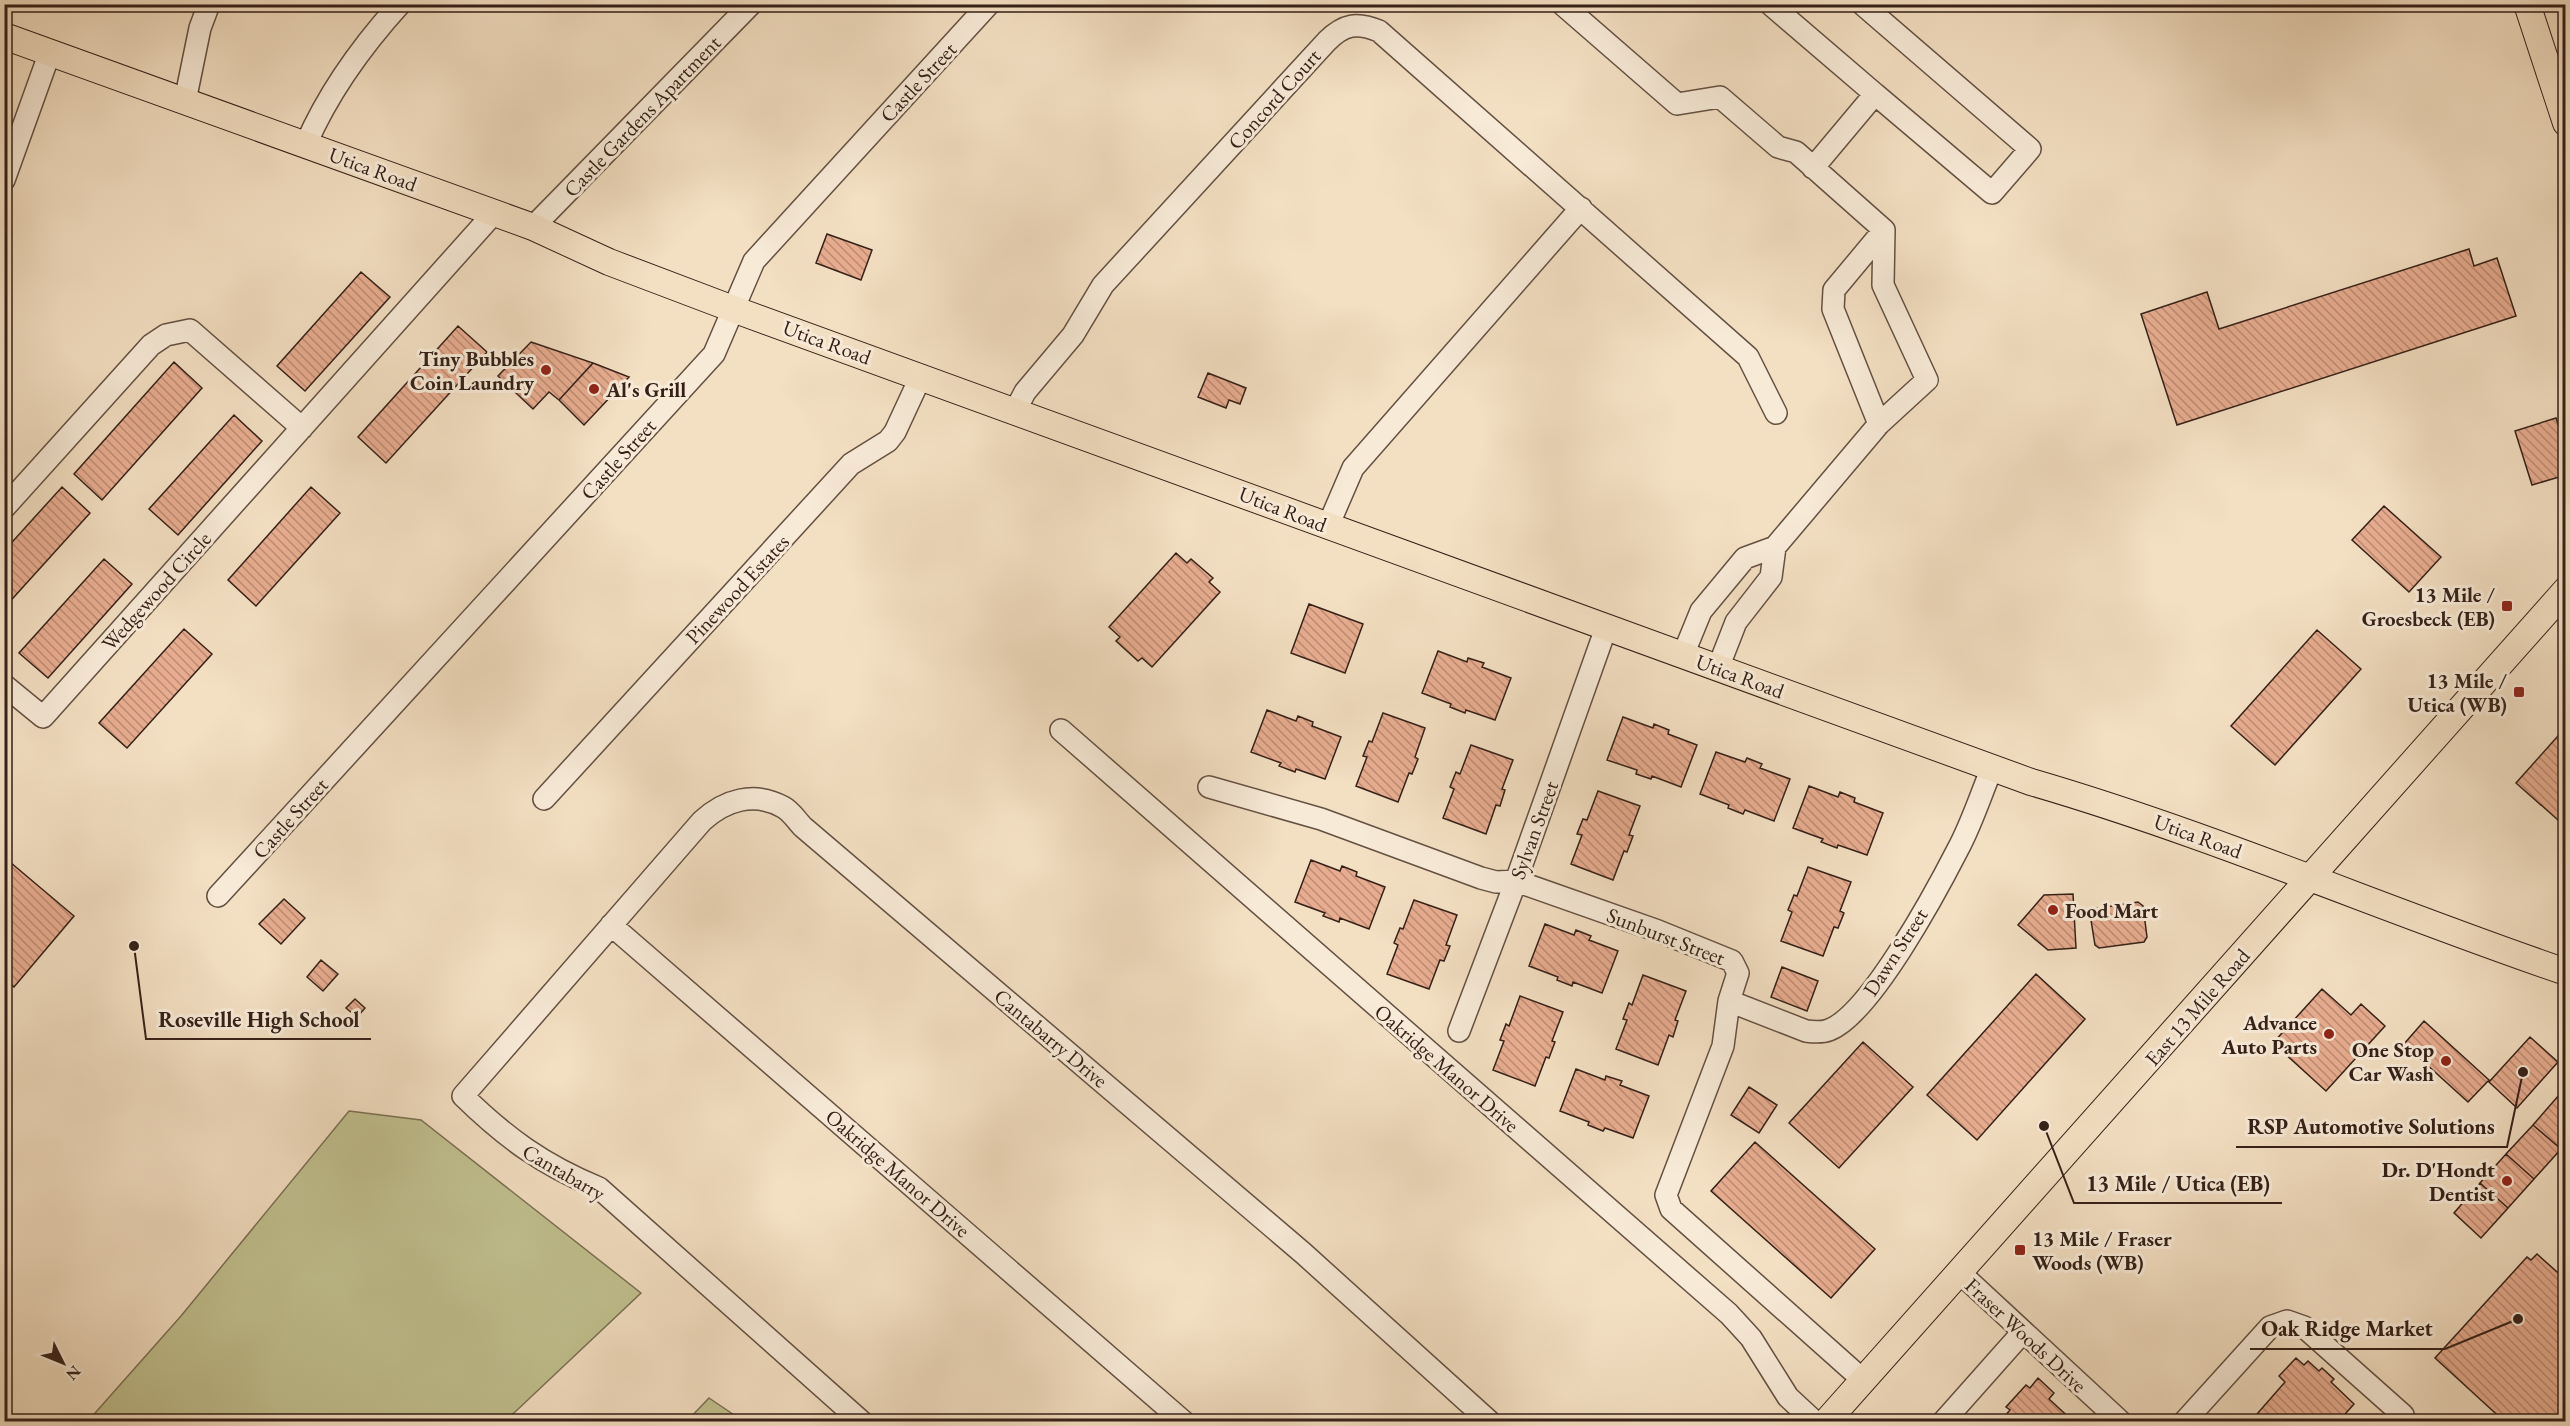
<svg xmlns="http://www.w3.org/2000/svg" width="2570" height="1426" font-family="'EB Garamond',serif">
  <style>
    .pitch { fill: #c1c08f; stroke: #7b7054; stroke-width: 1.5 }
    .building { fill: url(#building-back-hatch); stroke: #352018; stroke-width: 1.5 }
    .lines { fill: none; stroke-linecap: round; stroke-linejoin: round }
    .minor-casing { stroke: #645042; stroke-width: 24 }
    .major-casing { stroke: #352018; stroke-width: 28 }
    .minor { stroke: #f7ead7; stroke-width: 21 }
    .major { stroke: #f3dfc2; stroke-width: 26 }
    .poi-dot { fill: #8f2418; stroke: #f7ead7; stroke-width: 2 }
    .labels { text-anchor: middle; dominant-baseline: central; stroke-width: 6; stroke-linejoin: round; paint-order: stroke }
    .street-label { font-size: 21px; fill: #352018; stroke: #f7ead7 }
    .poi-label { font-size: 21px; font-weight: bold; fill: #352018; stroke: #f7ead7; text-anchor: end }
    .leader { fill: none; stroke: #352018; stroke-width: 2 }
    .callout-dot { fill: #352018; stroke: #f7ead7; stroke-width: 2 }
    .callout-label { font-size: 22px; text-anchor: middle; font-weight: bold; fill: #352018; stroke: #f7ead7; stroke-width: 6; stroke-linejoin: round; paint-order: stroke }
  </style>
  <defs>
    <pattern id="building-back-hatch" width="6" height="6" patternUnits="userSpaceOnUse" patternTransform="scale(1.5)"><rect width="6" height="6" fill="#e8ad90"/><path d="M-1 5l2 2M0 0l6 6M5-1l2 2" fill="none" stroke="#bd8c75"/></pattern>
  </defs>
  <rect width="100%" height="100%" fill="#f3dfc2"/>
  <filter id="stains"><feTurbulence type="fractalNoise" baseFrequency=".00333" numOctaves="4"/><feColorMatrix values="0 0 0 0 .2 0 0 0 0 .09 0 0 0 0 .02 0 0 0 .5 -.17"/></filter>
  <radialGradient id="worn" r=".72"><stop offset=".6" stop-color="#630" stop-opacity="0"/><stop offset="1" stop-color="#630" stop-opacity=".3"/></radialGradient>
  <path class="pitch" d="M349,1111L421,1120L641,1293L514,1413L500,1421H88L181,1316Z
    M709,1398L743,1421H687Z"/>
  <path class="building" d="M827,234L872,250L861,280L816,263Z
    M2469,249L2474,266L2497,258L2516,316L2177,425L2141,314L2207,292L2219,329Z
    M361,272L390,297L305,391L277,366Z
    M458,326L487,352L386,463L358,437Z
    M531,342L593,363L559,400L549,392L533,409L498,376Z
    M174,362L202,388L102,500L74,474Z
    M593,363L629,377L584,425L559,400Z
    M1208,373L1246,388L1240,404L1229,400L1226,408L1198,397Z
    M234,415L262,441L178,535L149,509Z
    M2556,418L2566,448V475L2532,485L2515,431Z
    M62,487L90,513L4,608V551Z
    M311,487L340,513L256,606L228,580Z
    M2384,506L2441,557L2409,592L2352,540Z
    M1176,553L1187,563L1191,559L1213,578L1209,582L1220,592L1152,667L1142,658L1138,661L1116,641L1120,637L1109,627Z
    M104,559L132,584L48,678L19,653Z
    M1309,604L1363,624L1345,673L1291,653Z
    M184,629L212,654L127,748L99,723Z
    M2317,630L2361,669L2275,765L2231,726Z
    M1438,651L1467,662L1468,658L1484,663L1482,667L1511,678L1495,720L1466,710L1465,713L1450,707L1451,704L1422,693Z
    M1267,710L1296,721L1298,716L1313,722L1312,726L1341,737L1325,779L1296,769L1295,772L1279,766L1281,763L1251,752Z
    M1383,713L1425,728L1415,757L1418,759L1412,774L1409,773L1398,802L1356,786L1367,757L1363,756L1369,741L1372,742Z
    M1623,717L1653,728L1654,724L1669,730L1668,734L1697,745L1681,787L1652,776L1651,779L1636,774L1637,770L1607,760Z
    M2566,727V827L2516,783Z
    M1471,745L1513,760L1502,789L1505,790L1500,806L1496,805L1486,834L1443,818L1454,789L1450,787L1456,772L1460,774Z
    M1716,752L1745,762L1747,758L1762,764L1760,768L1790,779L1774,821L1745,810L1743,814L1728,808L1729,805L1700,794Z
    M1809,786L1838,797L1840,792L1855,798L1854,802L1883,813L1867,855L1838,845L1837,848L1821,842L1823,839L1793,828Z
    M1598,791L1640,806L1629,835L1633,836L1627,852L1624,851L1613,880L1571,864L1582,835L1577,834L1583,819L1587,820Z
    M4,857L74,916L14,987L4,979Z
    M1311,860L1340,871L1342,866L1357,872L1356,876L1385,887L1369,929L1340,918L1339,922L1323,916L1325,913L1295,902Z
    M1808,867L1851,882L1840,911L1844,913L1838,928L1834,927L1823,956L1781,941L1792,912L1788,910L1794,895L1797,896Z
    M2073,894L2076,948L2048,950L2018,925L2044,895Z
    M284,899L305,918L281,944L259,924Z
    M1414,900L1457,915L1446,945L1450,946L1444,961L1440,960L1429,989L1387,974L1398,945L1394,943L1400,928L1403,929Z
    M2138,902L2143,906L2147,937L2144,942L2099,948L2095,945L2090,914L2093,909Z
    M1545,924L1574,935L1576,930L1591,936L1589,940L1618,951L1602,993L1573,982L1572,986L1557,980L1558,977L1529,966Z
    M321,960L338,974L323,991L307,977Z
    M1782,967L1818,981L1807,1011L1771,997Z
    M2036,974L2085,1019L1977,1140L1927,1095Z
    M1643,975L1686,991L1675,1020L1678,1021L1673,1037L1669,1035L1658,1065L1616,1049L1627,1020L1623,1019L1629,1003L1632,1005Z
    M2322,989L2351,1015L2361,1004L2385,1026L2326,1091L2273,1043Z
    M1520,996L1563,1012L1552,1041L1555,1042L1549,1058L1546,1057L1535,1086L1493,1070L1504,1041L1500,1040L1506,1024L1509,1026Z
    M355,999L365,1008L357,1017L346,1008Z
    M2424,1021L2489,1080L2468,1102L2404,1044Z
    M2530,1037L2558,1062L2517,1108L2489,1082Z
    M1863,1042L1913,1087L1839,1168L1789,1123Z
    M1576,1069L1605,1080L1606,1076L1622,1081L1620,1085L1649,1096L1633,1138L1605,1128L1603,1131L1588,1125L1589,1122L1560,1111Z
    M1749,1087L1777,1105L1759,1133L1731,1115Z
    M2559,1095L2566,1101V1144L2561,1149L2533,1125Z
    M2533,1125L2561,1149L2534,1179L2506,1154Z
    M1755,1142L1875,1249L1831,1298L1711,1191Z
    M2506,1154L2534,1179L2508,1208L2480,1183Z
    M2480,1183L2508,1208L2481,1238L2454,1213Z
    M2537,1254L2566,1280V1422H2505L2435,1358L2527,1257L2531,1260Z
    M2296,1358L2304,1365L2308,1361L2319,1371L2322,1368L2334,1379L2331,1382L2354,1404L2338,1422H2250L2285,1382L2279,1376Z
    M2038,1378L2054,1393L2049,1399L2074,1422H2000L2010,1410L2006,1407L2026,1385L2030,1388Z"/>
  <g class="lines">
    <g class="minor-casing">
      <path id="minor" d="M1562,4L1677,104L1720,97L1778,147L1796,152L1884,230L1883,285L1927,380L1879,424L1775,547L1745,558L1701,611L1683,655
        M1770,4L1875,94
        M185,101L200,28L209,4
        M306,144C329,91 361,47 400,4
        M1813,168L1875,94L1992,193L2030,149L1862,4
        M4,180L50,52
        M533,227L751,4
        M1015,411L1025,392L1073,335L1103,285L1327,41C1344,24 1357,22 1379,31L1748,357L1776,413
        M1879,424L1833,309L1834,290L1884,230
        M4,508L151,345L166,335L190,330L302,428
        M1328,526L1353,468L1581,208
        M1718,668L1736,622L1771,577L1775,547
        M4,685L43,717L494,213
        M1061,730L1729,1314L1751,1338L1788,1397L1815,1422
        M1209,787L1321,819L1481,878L1496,882L1516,881L1658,931L1732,961L1738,973L1729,1001L1723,1046L1666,1195L1671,1209L1863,1380
        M544,799L851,464L888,441L895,432L921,376
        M218,896L714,354L754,261L989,4
        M611,925L1184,1422
        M1729,1001L1806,1031C1813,1032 1821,1033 1829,1030C1870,1015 1937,890 1958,849C1972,823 1981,794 1992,768
        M1459,1031L1516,881L1606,628
        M1959,1272L2121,1422
        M862,1422L599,1188C543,1165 506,1138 463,1096L702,821C725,800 754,791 783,807C791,811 797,821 803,827L1303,1253L1490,1422
        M1943,1422L2022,1333
        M2184,1422L2270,1327L2287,1321L2304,1327L2403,1415"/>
    </g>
    <g class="major-casing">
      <path id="major" d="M2527,4L2566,123
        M4,36L533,227L609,262L733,309L2031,782C2213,835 2387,911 2566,972
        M1826,1422L2566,590"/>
    </g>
    <use href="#minor" class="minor"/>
    <use href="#major" class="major"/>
  </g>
  <g class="poi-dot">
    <circle cx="546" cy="370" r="6"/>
    <circle cx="594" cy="389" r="6"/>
    <rect x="2501" y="600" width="12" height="12" rx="3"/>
    <rect x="2513" y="686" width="12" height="12" rx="3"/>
    <circle cx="2053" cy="910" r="6"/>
    <circle cx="2329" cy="1034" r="6"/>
    <circle cx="2446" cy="1061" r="6"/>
    <circle cx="2507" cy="1181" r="6"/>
    <rect x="2014" y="1244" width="12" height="12" rx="3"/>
  </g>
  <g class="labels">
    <g class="street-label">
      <text transform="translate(918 82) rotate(-47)">Castle Street</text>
      <text transform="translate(1274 99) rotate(-48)">Concord Court</text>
      <text transform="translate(642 116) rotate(-46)">Castle Gardens Apartment</text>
      <text transform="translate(373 169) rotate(20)">Utica Road</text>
      <text transform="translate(827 342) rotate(20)">Utica Road</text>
      <text transform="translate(618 459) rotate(-48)">Castle Street</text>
      <text transform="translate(1283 509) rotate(21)">Utica Road</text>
      <text transform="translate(737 589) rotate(-47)">Pinewood Estates</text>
      <text transform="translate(156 591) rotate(-48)">Wedgewood Circle</text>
      <text transform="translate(1740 676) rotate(20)">Utica Road</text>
      <text transform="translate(290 818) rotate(-48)">Castle Street</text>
      <text transform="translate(1534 830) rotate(-70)">Sylvan Street</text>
      <text transform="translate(2198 836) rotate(20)">Utica Road</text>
      <text transform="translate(1666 936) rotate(21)">Sunburst Street</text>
      <text transform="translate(1895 952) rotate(-57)">Dawn Street</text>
      <text transform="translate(2197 1007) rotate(-49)">East 13 Mile Road</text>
      <text transform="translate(1051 1038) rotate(40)">Cantabarry Drive</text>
      <text transform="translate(1447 1068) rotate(41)">Oakridge Manor Drive</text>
      <text transform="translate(564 1172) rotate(30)">Cantabarry</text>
      <text transform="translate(898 1173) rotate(41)">Oakridge Manor Drive</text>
      <text transform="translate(2026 1335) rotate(43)">Fraser Woods Drive</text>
    </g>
    <g class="poi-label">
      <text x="534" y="358">Tiny Bubbles<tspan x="534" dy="24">Coin Laundry</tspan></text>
      <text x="606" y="389" text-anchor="start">Al's Grill</text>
      <text x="2495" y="594">13 Mile /<tspan x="2495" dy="24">Groesbeck (EB)</tspan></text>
      <text x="2507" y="680">13 Mile /<tspan x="2507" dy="24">Utica (WB)</tspan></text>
      <text x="2065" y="910" text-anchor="start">Food Mart</text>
      <text x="2317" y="1022">Advance<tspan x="2317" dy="24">Auto Parts</tspan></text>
      <text x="2434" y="1049">One Stop<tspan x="2434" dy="24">Car Wash</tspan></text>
      <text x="2495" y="1169">Dr. D'Hondt<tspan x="2495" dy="24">Dentist</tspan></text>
      <text x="2032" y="1238" text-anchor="start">13 Mile / Fraser<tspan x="2032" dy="24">Woods (WB)</tspan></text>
    </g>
  </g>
  <path class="leader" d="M134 946L146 1039H371M2523 1072L2507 1147H2236M2044 1126L2074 1203H2282M2518 1319L2445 1349H2250"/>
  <g class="callout-dot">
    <circle cx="134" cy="946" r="6"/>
    <circle cx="2523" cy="1072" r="6"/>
    <circle cx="2044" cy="1126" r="6"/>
    <circle cx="2518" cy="1319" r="6"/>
  </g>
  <g class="callout-label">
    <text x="259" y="1027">Roseville High School</text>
    <text x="2371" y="1134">RSP Automotive Solutions</text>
    <text x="2178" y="1191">13 Mile / Utica (EB)</text>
    <text x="2347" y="1336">Oak Ridge Market</text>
  </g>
  <rect width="2570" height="1426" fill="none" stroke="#f3dfc2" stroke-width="24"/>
  <rect x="6" y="6" width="2558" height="1414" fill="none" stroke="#352018" stroke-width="3"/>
  <rect x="12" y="12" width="2546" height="1402" fill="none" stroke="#352018" stroke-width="1.5"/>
  <g transform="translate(63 1363) rotate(133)" stroke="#f7ead7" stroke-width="4.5" paint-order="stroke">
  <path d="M0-4.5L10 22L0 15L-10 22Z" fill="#352018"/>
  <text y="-9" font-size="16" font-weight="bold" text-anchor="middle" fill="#352018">N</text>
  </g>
  <rect width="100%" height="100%" filter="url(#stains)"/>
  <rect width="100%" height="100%" fill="url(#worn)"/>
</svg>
